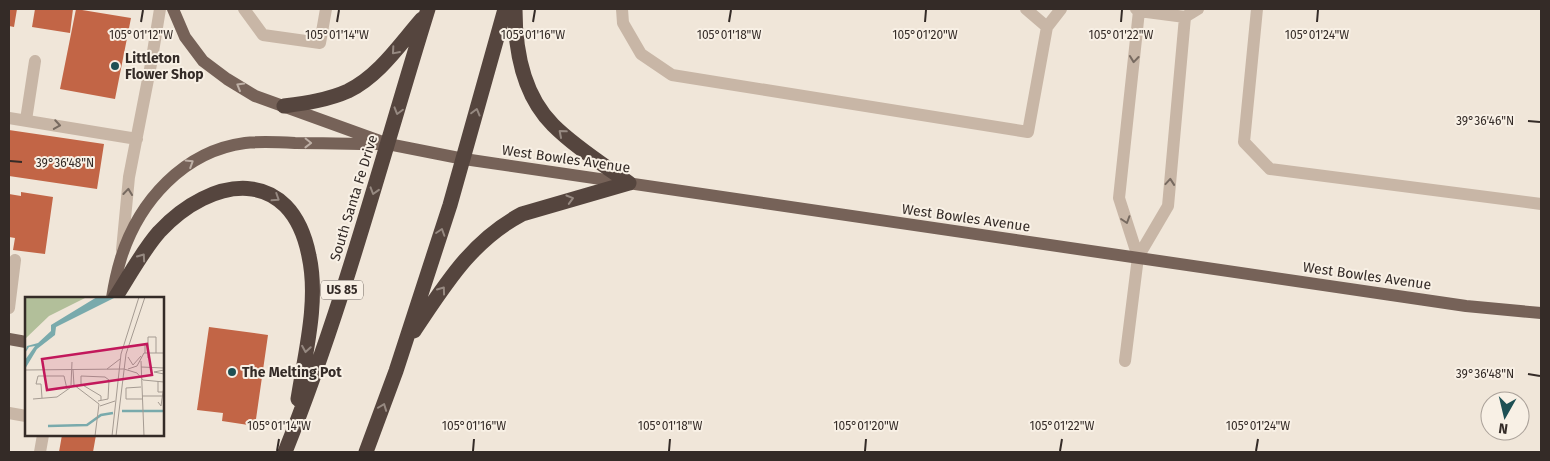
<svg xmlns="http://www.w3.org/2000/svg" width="1550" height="461" font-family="'Fira Sans',sans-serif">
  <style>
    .building { fill: #c26546 }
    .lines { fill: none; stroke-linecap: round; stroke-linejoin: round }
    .minor { stroke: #c8b6a6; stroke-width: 12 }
    .major { stroke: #766258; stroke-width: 12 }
    .highway { stroke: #55453e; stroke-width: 15 }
    .oneway { stroke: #968981 }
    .oneway2 { stroke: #776a60 }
    .oneway3 { stroke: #beb0a6 }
    .ticks { fill: none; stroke: #342b27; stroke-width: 2 }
    .poi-dot { fill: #1e5054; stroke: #f8f0e5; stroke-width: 2 }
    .labels { text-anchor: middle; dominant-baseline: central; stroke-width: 4; stroke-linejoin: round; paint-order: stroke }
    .shield { fill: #f8f0e5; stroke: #6f6660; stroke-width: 1 }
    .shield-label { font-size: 12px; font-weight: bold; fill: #342b27 }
    .poi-label { font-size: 14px; font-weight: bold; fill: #342b27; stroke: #f8f0e5; text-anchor: start }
    .street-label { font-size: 14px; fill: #342b27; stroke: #f8f0e5 }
    .inset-river { fill: none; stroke: #79aaac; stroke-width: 2.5 }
    .inset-road { fill: none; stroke: #a59b92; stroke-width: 1 }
    .view { fill: #c2185b; fill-opacity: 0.15; stroke: #c2185b; stroke-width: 2.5 }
    .inset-edge { fill: none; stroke: #342b27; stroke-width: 2.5 }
    .ticks-label { font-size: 12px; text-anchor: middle; fill: #342b27; stroke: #f8f0e5; stroke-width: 4; stroke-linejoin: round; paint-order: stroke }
  </style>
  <rect width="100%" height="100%" fill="#f0e6d9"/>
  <path class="building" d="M9,9H17L14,27L9,26Z
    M35,9H73L70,33L32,27Z
    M76,9L131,18L115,99L60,89Z
    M9,130L104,144L97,189L9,176Z
    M21,192L53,197L45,254L13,250L15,238L9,237V194L21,196Z
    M209,327L268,335L255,426L222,421L223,413L197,410Z
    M62,435H96L93,452H59Z"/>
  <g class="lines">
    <path class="minor" d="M244,9L263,35L320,43L326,9
      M622,9L623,23L641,54L672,75L1028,132L1047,27L1026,9
      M1136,9L1139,11L1185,17L1198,9
      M1257,9L1244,142L1270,169L1541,204
      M1047,27L1061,9
      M9,118L137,139
      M26,120L35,61
      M122,250L129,177L151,64L160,9
      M1138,257L1119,198L1139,11
      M9,308L15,260
      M1125,361L1138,257L1168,206L1185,17
      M9,413L26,416
      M40,452L43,435"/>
    <path class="major" d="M173,9L185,37L203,61L227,79L255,96L388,144L464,159L1466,306L1541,313
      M112,298C114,285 117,271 121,258C139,201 184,151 245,143C261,141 278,142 295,143C322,143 350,144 378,144
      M9,339L26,342"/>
    <path class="highway" d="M515,9C515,50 523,95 553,125C575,147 604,165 629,183
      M284,106C306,103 328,100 348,91C379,76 400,44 422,19
      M115,298C128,278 143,250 159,232C212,175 291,165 309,256C319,301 305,354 298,399
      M414,331C445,285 471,241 522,214L629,183
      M285,452C343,308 382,157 428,9
      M366,452L396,371L450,205L505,9"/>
  </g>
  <defs><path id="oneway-chevron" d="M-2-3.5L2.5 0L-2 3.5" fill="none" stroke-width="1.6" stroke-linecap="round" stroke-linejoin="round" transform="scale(1.25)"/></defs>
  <g class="oneway">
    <use href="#oneway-chevron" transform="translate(395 51) rotate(131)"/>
    <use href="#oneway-chevron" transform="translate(398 111) rotate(106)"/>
    <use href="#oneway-chevron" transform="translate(476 112) rotate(-75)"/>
    <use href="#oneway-chevron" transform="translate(562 133) rotate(-139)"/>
    <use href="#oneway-chevron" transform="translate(374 191) rotate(107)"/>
    <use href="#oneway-chevron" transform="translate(276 198) rotate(33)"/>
    <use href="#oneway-chevron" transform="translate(570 199) rotate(-16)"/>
    <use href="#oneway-chevron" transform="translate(441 232) rotate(-72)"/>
    <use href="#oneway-chevron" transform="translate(142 257) rotate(-55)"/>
    <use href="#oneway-chevron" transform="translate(442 290) rotate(-54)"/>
    <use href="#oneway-chevron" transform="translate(306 349) rotate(99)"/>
    <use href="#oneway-chevron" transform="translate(383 407) rotate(-69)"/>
  </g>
  <g class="oneway2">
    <use href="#oneway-chevron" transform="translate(1134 59) rotate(96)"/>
    <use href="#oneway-chevron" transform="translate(57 125) rotate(9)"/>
    <use href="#oneway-chevron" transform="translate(1170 182) rotate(-85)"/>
    <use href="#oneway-chevron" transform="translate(128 192) rotate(-84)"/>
    <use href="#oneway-chevron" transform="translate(1126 220) rotate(72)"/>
  </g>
  <g class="oneway3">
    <use href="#oneway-chevron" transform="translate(240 86) rotate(-150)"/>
    <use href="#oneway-chevron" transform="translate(308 143) rotate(1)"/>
    <use href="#oneway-chevron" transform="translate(190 163) rotate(-32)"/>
  </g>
  <path class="ticks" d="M141,22L143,10M337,22L339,10M533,22L535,10M729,22L731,10M925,22L926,10M1121,22L1122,10M1317,22L1318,10M1528,121L1540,122M10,161L22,162M1528,374L1540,376M277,451L279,439M473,451L474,439M669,451L670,439M865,451L866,439M1060,451L1062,439M1256,451L1258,439"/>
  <g class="poi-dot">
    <circle cx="115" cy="66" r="5"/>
    <circle cx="232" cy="372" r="5"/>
  </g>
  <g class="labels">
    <rect class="shield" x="321" y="280.5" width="42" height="19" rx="4"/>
    <g class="shield-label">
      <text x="342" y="290">US 85</text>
    </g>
    <g class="poi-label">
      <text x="125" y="58">Littleton<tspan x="125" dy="16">Flower Shop</tspan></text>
      <text x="242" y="372">The Melting Pot</text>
    </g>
    <g class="street-label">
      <text transform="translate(566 159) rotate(8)">West Bowles Avenue</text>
      <text transform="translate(354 198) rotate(-73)">South Santa Fe Drive</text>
      <text transform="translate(966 218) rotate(8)">West Bowles Avenue</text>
      <text transform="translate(1367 276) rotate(8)">West Bowles Avenue</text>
    </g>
  </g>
  <g transform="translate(25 297)">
    <rect width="139" height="139" fill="#f0e6d9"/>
    <path d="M0,0H62L24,19L0,42Z" fill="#b2bf9a"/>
    <path d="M72,0H91L31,30L30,38L12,52L0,72V63L10,49L4,50L0,56L2,49L13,46L26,34V28Z" fill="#79aaac"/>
    <path class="inset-river" d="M97,114H139M23,129L62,128L76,118L88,116"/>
    <path class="inset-road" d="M123,47V40H131V56M120,56V47H123V61M103,60L108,68L116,59M116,64L119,139M116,70L139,71M82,72L95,62M103,72L112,69L119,56H139M0,73L99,72L112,76L118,83L139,85M48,73L49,88M139,73L129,75L139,77M133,84V95H138L139,90M46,88L47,65M116,90L101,91V102H117M117,99H139M17,101L16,87H11L13,79H39L42,92M8,102L32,100L49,88L74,107L70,139M73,104L83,102L84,83L80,80L56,79V87L76,99V103M133,105L136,109L138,95M75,109L90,104M87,139L96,57L114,0M91,139L101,57L120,0M96,139H114"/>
    <path class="view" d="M122,47L127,78L22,93L17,62Z"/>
    <rect width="139" height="139" class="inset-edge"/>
  </g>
  <g class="ticks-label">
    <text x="141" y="39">105°01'12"W</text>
    <text x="337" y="39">105°01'14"W</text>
    <text x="533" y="39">105°01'16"W</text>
    <text x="729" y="39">105°01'18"W</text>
    <text x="925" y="39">105°01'20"W</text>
    <text x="1121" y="39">105°01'22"W</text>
    <text x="1317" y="39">105°01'24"W</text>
    <text x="1485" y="125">39°36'46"N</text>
    <text x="65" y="167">39°36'48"N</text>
    <text x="1485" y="378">39°36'48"N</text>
    <text x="279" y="430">105°01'14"W</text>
    <text x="474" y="430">105°01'16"W</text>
    <text x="670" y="430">105°01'18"W</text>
    <text x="866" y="430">105°01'20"W</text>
    <text x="1062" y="430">105°01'22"W</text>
    <text x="1258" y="430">105°01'24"W</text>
  </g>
  <rect width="1550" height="461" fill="none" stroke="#342b27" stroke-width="20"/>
  <g transform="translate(1505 416) rotate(188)"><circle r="24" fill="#f8f0e5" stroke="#aaa199"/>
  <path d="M0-4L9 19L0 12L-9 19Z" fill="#1e5054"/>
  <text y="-8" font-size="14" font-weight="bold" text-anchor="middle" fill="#342b27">N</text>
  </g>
</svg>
